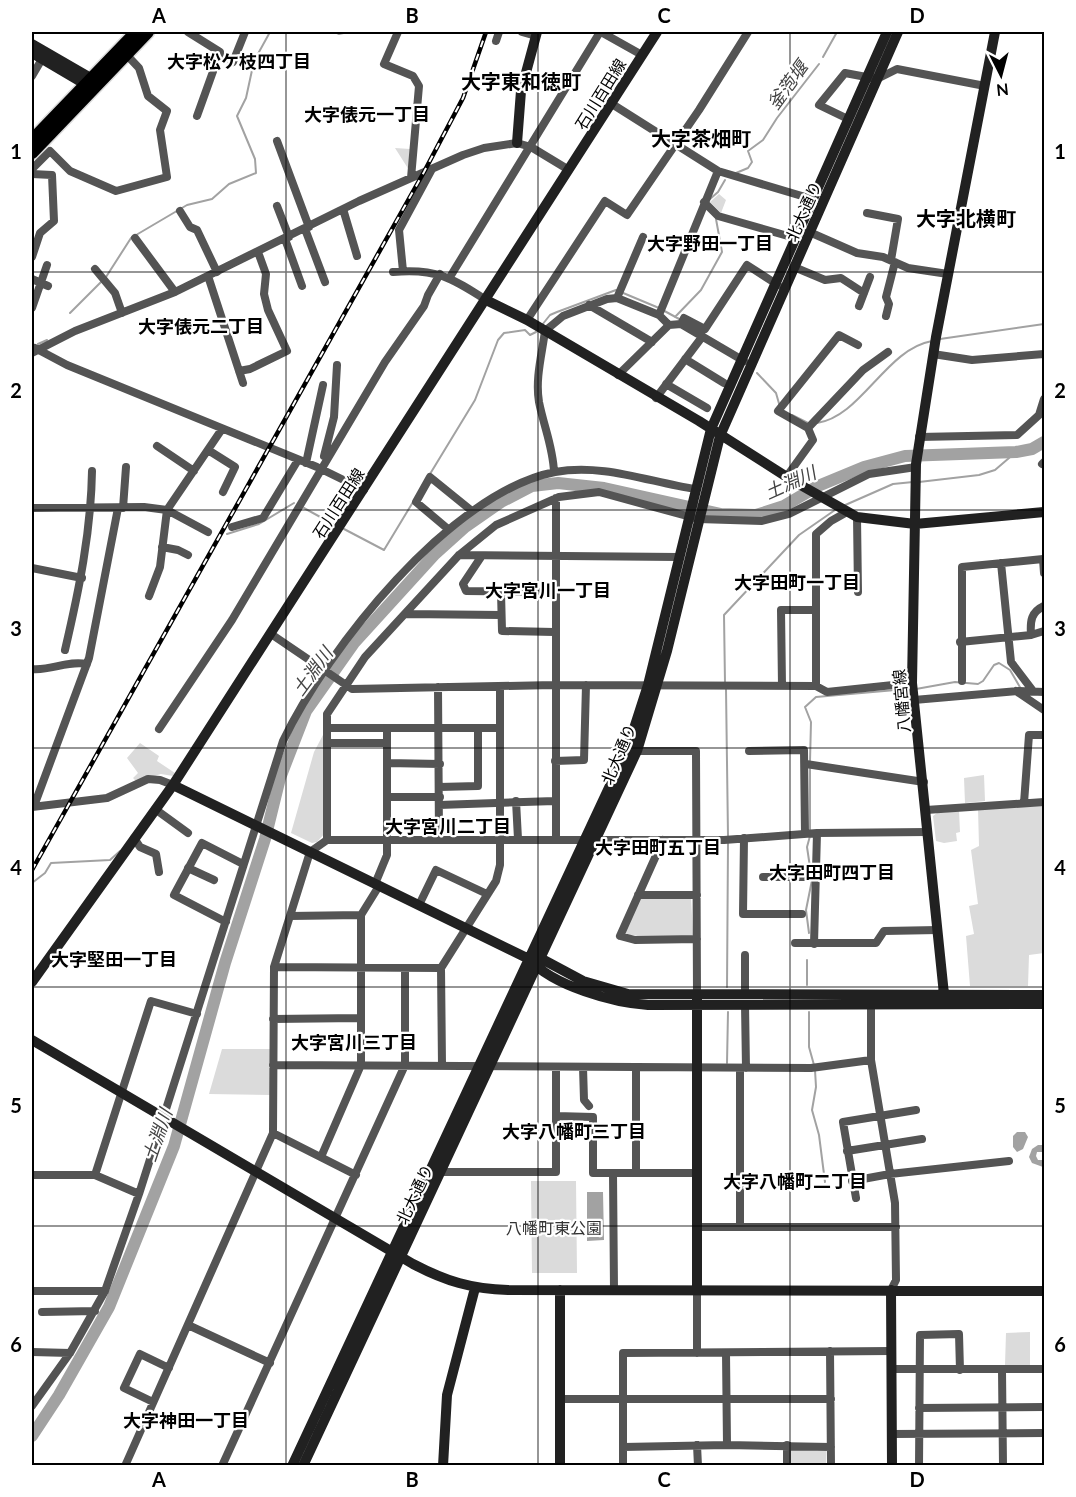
<svg xmlns="http://www.w3.org/2000/svg" width="1076" height="1497" font-family="Lato,'Noto Sans JP',sans-serif">
  <style>
    .green { fill: #dbdbdb }
    .water { fill: #a2a2a2 }
    .lines { fill: none; stroke-linecap: round; stroke-linejoin: round }
    .stream { stroke: #a2a2a2; stroke-width: 2 }
    .river { stroke: #a2a2a2; stroke-width: 12 }
    .primary-casing { stroke: #dbdbdb; stroke-width: 15 }
    .street { stroke: #545454; stroke-width: 8 }
    .secondary { stroke: #212121; stroke-width: 10 }
    .primary { stroke: #000; stroke-width: 12 }
    .rail-casing { stroke: #000; stroke-width: 4.5 }
    .rail { stroke: #fff; stroke-width: 2; stroke-dasharray: 7; stroke-linecap: butt }
    .grid { fill: none; stroke: #000; stroke-width: 1.5; stroke-opacity: 0.55 }
    .labels { text-anchor: middle; dominant-baseline: central; stroke-width: 4.5; stroke-linejoin: round; paint-order: stroke }
    .street-label { font-size: 16px; fill: #000; stroke: #fff }
    .park-label { font-size: 16px; fill: #323232; stroke: #fff }
    .neighbourhood-label { font-size: 18px; font-weight: bold; fill: #000; stroke: #fff }
    .water-label { font-size: 18px; font-style: italic; fill: #434343; stroke: #fff }
    .quarter-label { font-size: 20px; font-weight: bold; fill: #000; stroke: #fff }
    .neatline { fill: none; stroke: #000; stroke-width: 2 }
    .grid-label { font-size: 20px; text-anchor: middle; font-weight: bold; fill: #000 }
  </style>
  <rect width="100%" height="100%" fill="#fff"/>
  <path class="green" d="M395,148L410,149L409,170Z
    M719,194L726,200L721,213L710,202Z
    M324,733L325,833L317,842L312,843L291,833L314,752Z
    M140,743L159,756L157,761L175,773L173,776L161,774L136,781L133,778L138,773L127,758Z
    M984,775L985,801L965,803L964,778Z
    M1044,805V953L1029,955L1028,986H970L966,936L974,934L969,906L978,904L971,850L979,846L978,809Z
    M959,811L960,832L956,833L957,841L944,843L936,841L933,816L937,813Z
    M691,897L693,935L690,937L652,938L624,934L639,899Z
    M222,1049H271V1095L209,1094Z
    M531,1181H576L577,1273H532Z
    M1030,1332V1365H1005L1006,1333Z
    M790,1447L826,1448V1465H790Z"/>
  <path class="water" d="M1017,1132H1025L1028,1137L1023,1149L1017,1152L1013,1147V1136Z
    M1038,1145H1044V1152H1037L1036,1156L1038,1160H1044L1043,1167L1032,1163L1029,1157L1032,1149Z
    M587,1192H603L604,1240L587,1241Z"/>
  <g class="lines">
    <path class="stream" d="M335,32L339,34L348,32
      M823,57L837,32
      M736,173L748,168L752,162L748,151L763,140L777,118L819,64
      M710,199L718,192L725,180
      M70,313L106,277L131,238L187,205L212,199L229,184L256,173L255,159L237,116L246,98L254,61L270,32
      M675,317L701,290L722,252L716,219
      M542,325L550,315L557,312L616,290L659,308L681,320
      M940,339L1044,324
      M38,344L47,340
      M757,373L776,393L780,407
      M792,415L808,423
      M817,423C861,417 886,349 932,341
      M430,474L475,400L498,340L504,333L525,330L530,335L536,332
      M919,482L979,475L995,470L1016,452
      M843,506L893,484L913,482
      M304,508L333,524
      M344,529L384,550L413,502
      M227,534L259,524L294,503
      M725,683L724,615L799,535L835,510
      M726,689L728,836
      M916,689L955,682L978,684L983,681L994,665L999,663L1010,670L1021,689
      M810,761L811,722L805,707L816,697L907,689
      M810,767V830
      M810,836L807,847L811,874
      M32,883L45,873L51,863L110,860L120,851
      M809,933L806,910L812,880
      M807,985V960
      M727,987L728,843
      M809,1012V1047L814,1065
      M727,1063L728,1012
      M815,1070L816,1087L812,1110L819,1135L825,1182"/>
    <path class="river" d="M32,1436L59,1395L109,1307L174,1146L225,963L265,839L280,778L306,711L354,643L435,554L465,527L501,502L532,486L558,483L604,488L721,514L756,515L784,506L818,486L864,467L905,456L1016,452L1032,449L1044,442"/>
    <g class="primary-casing">
      <path id="primary" d="M32,140L136,32
        M32,153L148,32"/>
    </g>
    <path class="street" d="M188,32L220,52L197,116
      M398,32L384,64L413,76L419,86L411,178
      M522,32L536,36
      M601,32L642,55
      M496,41L499,32
      M219,55L233,62L245,32
      M32,76L42,59
      M612,104L718,171L812,199
      M848,119L819,105L845,73L877,79L897,69L985,86
      M277,141L309,227
      M32,169L50,151L70,171L116,191L167,177L160,130L167,111L148,96L139,68L123,51
      M32,174L52,175L54,221L40,233L32,257
      M704,202L718,216L795,238
      M277,206L289,237
      M343,209L357,256
      M180,211L190,227L197,230L217,272
      M867,213L898,219L891,260
      M305,229L325,282
      M807,231L857,253L883,257L908,268L948,274
      M135,238L175,292
      M285,239L302,286
      M794,267L825,280L841,278L864,293
      M95,269L115,293L122,313
      M403,271L399,230L432,169
      M393,272C436,268 452,278 486,300
      M208,276L243,383
      M450,277L600,32
      M32,279L48,286
      M617,298L643,237
      M589,305L652,342
      M859,306L870,277
      M32,308L47,265
      M659,315L718,171
      M886,316L889,304L886,297L895,262
      M527,320L605,201L627,215L699,110L748,32
      M681,324L684,318L705,329L747,265L778,285
      M35,348L67,365L317,467L364,490
      M32,353L75,331L175,292L359,201L463,155L484,148L517,143L531,147L569,170
      M933,354L972,360L1044,354
      M685,359L724,383
      M239,371L250,369L287,351L268,310L264,294L266,274L258,252
      M618,375L669,325L681,324L744,361
      M666,384L707,408
      M656,398L702,337
      M808,428L863,370L888,352
      M919,437L1017,435L1039,415L1044,399
      M157,446L194,471
      M208,450L235,467L223,492
      M324,456L334,417L337,365
      M306,463L323,385
      M1042,464L1044,462
      M554,472C553,447 544,427 539,402C535,379 542,354 545,331L563,316L607,299L617,298L659,315L669,325
      M787,476L813,440L808,428L778,411L839,335L858,345
      M32,508L144,507L167,510L222,429
      M123,508L126,467
      M857,517L858,592
      M232,527L263,518L298,460
      M448,529L416,502L430,477L472,511
      M162,547L178,550L188,555
      M459,555L678,557
      M481,557L463,584L466,591L554,592
      M1001,563L1011,662L1033,691
      M32,568L82,578
      M501,592L502,631L554,632
      M149,596L160,567L167,510L208,532
      M406,614L501,615
      M271,634L352,689L554,685L816,686L827,692L912,683
      M1031,635C1030,621 1031,612 1044,606
      M960,642L1031,635L1044,631
      M65,650C79,590 91,532 92,471
      M32,669C51,671 68,660 87,664
      M962,681V567L1043,559L1044,573
      M782,686L781,610H816
      M816,686V534L831,521L847,512
      M438,687L439,839
      M1016,691L1044,710
      M914,700L1019,691L1044,692
      M329,728H500
      M159,729L232,620L385,362L424,306L428,295L440,274
      M328,743H387
      M637,751H696L697,995
      M749,751L804,750L805,834
      M555,761L584,760L586,685
      M387,763L440,764
      M806,764L924,782
      M439,787L478,786V728
      M387,797H440
      M516,801L518,839
      M1024,803L1029,735H1044
      M439,805L555,801
      M34,806L89,658L118,508
      M32,807L107,798L148,779L160,780L173,785
      M155,809L188,833
      M926,810L1044,802
      M134,838L140,847L156,854L159,872
      M744,838L743,914H802
      M327,840V714L365,657L459,555L496,525L559,497L599,492L698,519L762,521L789,514L869,474L916,467
      M556,840V498
      M663,840L620,936L635,940L697,939
      M188,868L214,880
      M763,877H817
      M375,884L387,855V728
      M638,895H697
      M419,905L436,870L487,894
      M290,916L361,915
      M226,922L174,895L202,843L243,864
      M795,943H876L884,931L938,930
      M814,944L817,833
      M745,955V995
      M274,967L441,968
      M871,1003V1060L895,1203L896,1280L891,1290
      M745,1004L746,1068
      M273,1019L360,1018
      M273,1065L811,1068L871,1060
      M442,1065L441,968L496,881L500,865V687
      M583,1067L584,1100L589,1106
      M556,1116L593,1117V1173H697
      M273,1133L356,1175
      M847,1151L922,1139
      M321,1157L361,1065V915L379,886
      M441,1172H556V1067
      M636,1172V1067
      M613,1173L614,1290
      M32,1175H95L139,1194
      M95,1175L151,1001L197,1014
      M852,1181L890,1174L1009,1161
      M856,1198L843,1122L916,1110
      M697,1227H896
      M740,1227V1068
      M697,1290V1353
      M32,1291H105
      M42,1312L95,1311
      M188,1325L270,1363
      M830,1351L831,1466
      M32,1352L70,1353
      M726,1353L727,1445
      M892,1369H1044
      M1002,1370L1003,1466
      M560,1399H831
      M153,1402L124,1388L140,1354L169,1368
      M32,1406L70,1353L105,1291L139,1194L283,741C327,649 451,492 555,472C602,463 649,482 695,489
      M919,1408L1044,1407
      M892,1434L1044,1433
      M697,1445L698,1466
      M787,1445V1466
      M623,1447L727,1445L831,1447
      M125,1466L273,1133L274,967L310,852L327,840H724L817,833L928,832
      M222,1466L405,1065V968
      M623,1466V1353L891,1351
      M919,1466L920,1335L959,1334L960,1370"/>
    <path class="secondary" d="M32,44L96,81
      M32,53L93,89
      M517,143L521,91L537,32
      M486,300L527,320L699,421L790,479L857,517L915,524L1044,512
      M173,785L529,959C553,986 614,1003 648,1005L1044,1004
      M533,959L540,958L583,981L628,994L1044,995
      M32,982L173,785L657,32
      M945,1004L912,683L916,464L936,337L995,32
      M32,1040L413,1264C445,1281 472,1289 508,1290L1044,1291
      M560,1290V1466
      M697,1290V998
      M891,1290L892,1466
      M292,1466L628,747L648,685L711,429L887,32
      M303,1466L637,751L667,651L720,436L898,32
      M443,1466L447,1395L475,1288"/>
    <use href="#primary" class="primary"/>
    <g class="rail-casing">
      <path id="rail" d="M32,870L424,172L463,98L486,32"/>
    </g>
    <use href="#rail" class="rail"/>
  </g>
  <path class="grid" d="M286,32V1466M538,32V1466M790,32V1466M32,272H1044M32,510H1044M32,748H1044M32,987H1044M32,1226H1044"/>
  <g class="labels">
    <g class="street-label">
      <text transform="translate(600 94) rotate(-58)">石川百田線</text>
      <text transform="translate(803 211) rotate(-66)">北大通り</text>
      <text transform="translate(338 503) rotate(-57)">石川百田線</text>
      <text transform="translate(901 701) rotate(-95)">八幡宮線</text>
      <text transform="translate(618 754) rotate(-67)">北大通り</text>
      <text transform="translate(414 1194) rotate(-65)">北大通り</text>
    </g>
    <g class="park-label">
      <text x="554" y="1227">八幡町東公園</text>
    </g>
    <g class="neighbourhood-label">
      <text x="239" y="61">大字松ケ枝四丁目</text>
      <text x="367" y="114">大字俵元一丁目</text>
      <text x="710" y="243">大字野田一丁目</text>
      <text x="201" y="326">大字俵元二丁目</text>
      <text x="797" y="582">大字田町一丁目</text>
      <text x="548" y="590">大字宮川一丁目</text>
      <text x="448" y="826">大字宮川二丁目</text>
      <text x="658" y="847">大字田町五丁目</text>
      <text x="832" y="872">大字田町四丁目</text>
      <text x="114" y="959">大字堅田一丁目</text>
      <text x="354" y="1042">大字宮川三丁目</text>
      <text x="574" y="1131">大字八幡町三丁目</text>
      <text x="795" y="1181">大字八幡町二丁目</text>
      <text x="186" y="1420">大字神田一丁目</text>
    </g>
    <g class="water-label">
      <text transform="translate(787 85) rotate(-54)">釜萢堰</text>
      <text transform="translate(790 482) rotate(-24)">土淵川</text>
      <text transform="translate(312 671) rotate(-54)">土淵川</text>
      <text transform="translate(157 1135) rotate(-71)">土淵川</text>
    </g>
    <g class="quarter-label">
      <text x="521" y="81">大字東和徳町</text>
      <text x="701" y="138">大字茶畑町</text>
      <text x="966" y="218">大字北横町</text>
    </g>
  </g>
  <rect width="1076" height="1497" fill="none" stroke="#ffffff" stroke-width="66"/>
  <g transform="translate(1001 75) rotate(174)" stroke="#ffffff" stroke-width="4.5" paint-order="stroke">
  <path d="M0-4.5L10 22L0 15L-10 22Z" fill="#000000"/>
  <text y="-9" font-size="16" font-weight="bold" text-anchor="middle" fill="#000000">N</text>
  </g>
  <rect x="33" y="33" width="1010" height="1431" class="neatline"/>
  <g class="grid-label">
    <text x="159" y="23">A</text>
    <text x="412" y="23">B</text>
    <text x="664" y="23">C</text>
    <text x="917" y="23">D</text>
    <text x="16" y="159">1</text>
    <text x="1060" y="159">1</text>
    <text x="16" y="398">2</text>
    <text x="1060" y="398">2</text>
    <text x="16" y="636">3</text>
    <text x="1060" y="636">3</text>
    <text x="16" y="875">4</text>
    <text x="1060" y="875">4</text>
    <text x="16" y="1113">5</text>
    <text x="1060" y="1113">5</text>
    <text x="16" y="1352">6</text>
    <text x="1060" y="1352">6</text>
    <text x="159" y="1487">A</text>
    <text x="412" y="1487">B</text>
    <text x="664" y="1487">C</text>
    <text x="917" y="1487">D</text>
  </g>
</svg>
